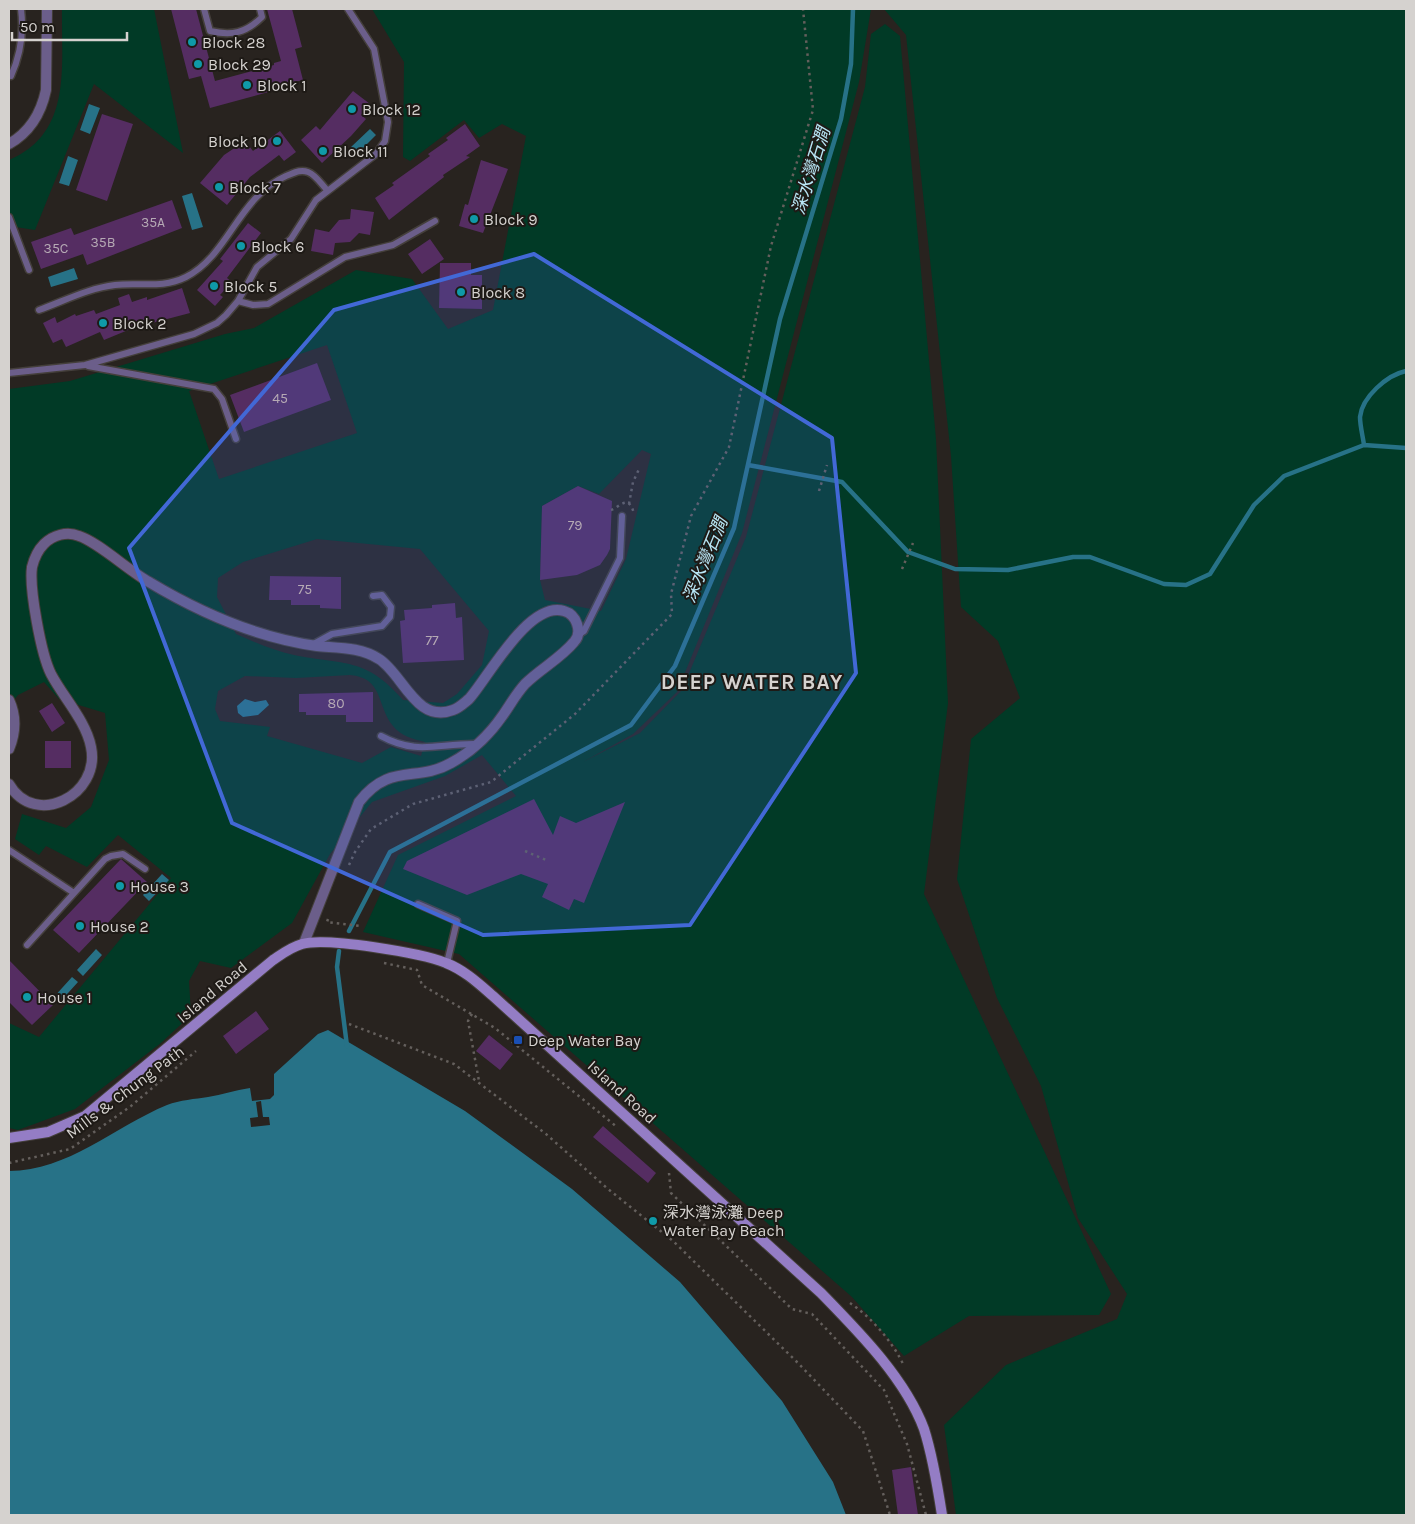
<svg xmlns="http://www.w3.org/2000/svg" width="1415" height="1524" font-family="Karla,'Noto Sans TC',sans-serif">
  <style>
    .green { fill: #013a26; fill-rule: evenodd }
    .water { fill: #277287 }
    .pier { fill: #28231f }
    .lines { fill: none; stroke-linecap: round; stroke-linejoin: round }
    .stream { stroke: #277287; stroke-width: 4.5 }
    .building { fill: #552d62 }
    .service-casing { stroke: #443f3b; stroke-width: 9 }
    .tertiary-casing { stroke: #443f3b; stroke-width: 12 }
    .secondary-casing { stroke: #443f3b; stroke-width: 12 }
    .path { stroke: #645f5c; stroke-width: 2.5; stroke-dasharray: 2.5 4; stroke-linecap: butt }
    .service { stroke: #6b5e8a; stroke-width: 6 }
    .tertiary { stroke: #6b5e8a; stroke-width: 10 }
    .secondary { stroke: #947dc5; stroke-width: 10 }
    .marked { fill: #4268d6; fill-opacity: 0.2; stroke: #4268d6; stroke-width: 4; stroke-linejoin: round }
    .culture-dot { fill: #0f9aa8; stroke: #1e1a16; stroke-width: 2 }
    .transit-dot { fill: #1a4fb4; stroke: #1e1a16; stroke-width: 2 }
    .labels { text-anchor: middle; dominant-baseline: central; stroke-width: 4; stroke-linejoin: round; paint-order: stroke }
    .number-label { font-size: 14px; fill: #b5a9b4 }
    .poi-label { font-size: 16px; fill: #d5d2cf; stroke: #1e1a16; text-anchor: start }
    .street-label { font-size: 16px; fill: #d5d2cf; stroke: #1e1a16 }
    .water-label { font-size: 18px; font-style: italic; fill: #b8e6f5; stroke: #1e1a16 }
    .district-label { font-size: 21px; font-weight: bold; letter-spacing: 1px; fill: #d5d2cf; stroke: #1e1a16 }
  </style>
  <rect width="100%" height="100%" fill="#28231f"/>
  <path class="green" d="M62,9H154L183,153L94,84L35,230L9,226V160C73,133 61,66 62,9Z
    M372,9H871L859,82L742,533L677,692L633,734L583,762L640,733L682,690L746,537L865,87L871,34L885,24L900,36L936,439L948,703L924,894L1111,1294L1099,1315L969,1316L904,1356L852,1297L459,954L363,932L398,855L516,796L482,755L445,776L372,802L330,854L292,923L231,968L200,961L189,981L191,1015L161,1043L75,1109L18,1130L9,1128V1023L39,1037L171,878L118,835L87,867L46,846L39,855L15,839L22,814L66,828L91,807L109,760L105,713L59,699L44,682L18,695L9,706V389L70,381L225,334L254,328L356,270L412,279L448,329L493,310L526,136L502,124L479,138L464,120L410,161L403,157L404,62ZM327,345L357,433L219,479L189,391ZM642,450L651,454L626,559L601,611L545,600L540,580L542,506L578,486L599,494ZM317,539L420,549L489,631L482,665L457,694L443,703L403,700C366,657 344,665 294,655C274,651 254,642 236,634L217,597L218,578L243,562ZM350,675C384,678 376,705 393,726C401,736 413,739 425,742L421,756L391,747L362,763L267,736L270,727L220,721L215,709L218,691L245,676L296,678Z
    M884,9H1406V1515H956L944,1425L1006,1365L1117,1319L1127,1294L1078,1218L1041,1086L997,998L957,879L971,739L1020,698L998,641L961,607L951,456L906,35Z"/>
  <path class="water" d="M89,104L100,108L90,134L80,130Z
    M370,129L376,135L357,154L351,147Z
    M68,156L78,160L69,186L59,183Z
    M192,193L203,227L192,230L182,196Z
    M74,268L78,279L51,287L48,277Z
    M245,699L255,702L266,700L269,705L258,715L243,717L238,713L237,706Z
    M162,874L169,880L149,901L143,895Z
    M96,949L102,955L83,976L77,970Z
    M72,977L78,982L59,1003L53,998Z
    M328,1030L465,1111L572,1189L680,1282L782,1401L833,1482L846,1515H9V1171C68,1171 114,1127 167,1105C180,1100 195,1099 208,1097C222,1095 235,1090 250,1088L252,1101L270,1099L274,1095V1074L318,1034Z"/>
  <path class="pier" d="M261,1101L263,1117H269L270,1125L251,1127L250,1118L258,1117L256,1102Z"/>
  <g class="lines">
    <path class="stream" d="M1364,445L1406,448
      M748,465L842,482L908,552L955,569L1008,570L1073,557H1090L1164,584L1186,585L1210,574L1254,505L1284,476L1364,445C1363,437 1360,426 1360,417C1362,397 1387,375 1406,371
      M349,931L390,852L631,725L675,666L734,528L780,319L841,119L851,64L853,9
      M339,951L337,967L347,1046"/>
  </g>
  <path class="building" d="M171,9H196L215,81L274,65V63L281,61L267,9H292L302,47L295,49L303,80L275,87L276,90L210,108L201,76L189,79Z
    M353,91L370,104L361,115L366,119L351,136L322,163L301,140L316,126L320,130Z
    M102,114L133,124L107,201L76,190Z
    M465,124L480,146L466,156L470,157L443,175L444,177L389,220L375,198L394,185L392,183L430,156L428,154L448,140L446,138Z
    M280,131L296,152L284,161L279,155L250,177L227,205L200,183L224,155L245,141L253,151Z
    M481,160L508,169L483,233L459,226L465,204L468,205Z
    M172,200L182,228L87,265L83,254L41,269L31,242L71,228L74,235Z
    M351,209L374,212L370,235L359,233L350,242L335,243L333,255L311,251L315,229L329,232L339,220L350,219Z
    M248,223L261,233L227,278L232,282L220,295L223,297L215,306L197,290L223,261L220,259Z
    M430,239L444,259L422,274L408,254Z
    M440,263H471V275H482V309L439,308Z
    M182,288L190,313L133,328L104,340L100,332L66,347L62,339L53,343L43,323L55,317L57,323L75,314L76,316L94,310L96,314L120,305L118,298L129,294L132,302L147,297V300Z
    M317,363L331,400L244,432L230,395Z
    M578,486L612,501L610,549L607,555L600,565L577,575L540,580L542,506Z
    M270,576L341,577V609L320,608V605H291V600H269Z
    M455,603L456,618L462,617L464,660L403,663L400,621L405,620L404,610L432,608V605Z
    M373,692V722H346V715H306V712H299V694Z
    M52,703L65,723L52,732L39,711Z
    M45,741H71V768H45Z
    M534,799L553,835L560,816L576,823L625,802L584,903L574,899L569,910L542,897L548,884L521,874L467,895L403,869L407,861Z
    M121,859L147,882L79,953L53,930Z
    M9,960L53,1005L32,1025L9,1002Z
    M256,1011L269,1029L236,1054L223,1036Z
    M489,1035L513,1054L500,1070L476,1051Z
    M603,1126L656,1173L648,1183L593,1137Z
    M911,1467L918,1515H898L892,1470Z"/>
  <g class="lines">
    <g class="service-casing">
      <path id="service" d="M204,9L210,31C232,36 246,33 262,17L260,9
        M11,76C21,54 24,33 21,9
        M9,217L29,270
        M238,301L253,305L268,304L345,257L393,245L435,221
        M39,310C64,301 89,288 115,285C140,282 162,289 186,277C229,255 238,197 286,176C294,173 300,169 308,172C316,175 321,184 327,190
        M88,366L214,389L222,399L236,439
        M9,373L85,365L194,334L217,323L226,315L238,301L257,267L291,239L316,200L376,154L385,141L388,122L374,49L348,9
        M578,635L584,631L620,558L622,516
        M312,645L332,634L382,626L390,617L391,607L382,595L373,596
        M381,736C418,756 438,743 477,744
        M9,850L74,893
        M418,904L457,921L447,963
        M27,945L105,859L111,856L123,854L145,869"/>
    </g>
    <g class="tertiary-casing">
      <path id="tertiary" d="M9,144C30,132 41,114 46,90L47,9
        M9,700C17,717 16,732 9,749
        M9,784C35,829 101,795 91,747C86,721 63,697 51,674C41,654 29,588 32,567C34,559 38,550 44,544C53,535 67,531 79,536C98,542 129,571 149,582C199,612 259,638 317,646C338,648 361,647 379,659C403,674 416,724 453,710C459,708 464,703 469,699C488,678 529,600 564,611C571,613 575,618 577,624C579,630 579,637 574,642C561,658 540,669 525,684C516,694 510,705 503,715C490,734 471,752 451,763C416,783 390,762 359,802L304,943"/>
    </g>
    <g class="secondary-casing">
      <path id="secondary" d="M9,1138L48,1132L85,1116L273,960C282,954 291,947 302,944C326,937 422,953 446,963C464,970 478,983 493,996L821,1293C858,1331 905,1378 924,1429C932,1454 938,1489 942,1515"/>
    </g>
    <path class="path" d="M819,491L827,465
      M629,504L633,482L640,467
      M611,510C620,507 629,493 634,514
      M902,569L913,543
      M525,851L546,860
      M349,865L355,852L371,829L413,804L491,782L575,714L672,614L671,594L691,516L729,447L771,246L813,110L803,9
      M328,919L327,922L360,926
      M384,963L417,970L422,985L495,1028L617,1127
      M472,1014L468,1021L479,1081
      M349,1024L454,1064L546,1134L608,1189L673,1241L799,1364L863,1431L890,1515
      M9,1163L70,1149L131,1106L196,1051
      M669,1173L671,1193L792,1309L812,1314L884,1390L907,1444L926,1515
      M850,1303C871,1317 893,1342 904,1366"/>
    <use href="#service" class="service"/>
    <use href="#tertiary" class="tertiary"/>
    <use href="#secondary" class="secondary"/>
  </g>
  <path class="marked" d="M534,254L832,438L856,673L690,925L483,935L232,823L129,548L334,310Z"/>
  <g class="culture-dot">
    <circle cx="192" cy="42" r="5"/>
    <circle cx="198" cy="64" r="5"/>
    <circle cx="247" cy="85" r="5"/>
    <circle cx="352" cy="109" r="5"/>
    <circle cx="277" cy="141" r="5"/>
    <circle cx="323" cy="151" r="5"/>
    <circle cx="219" cy="187" r="5"/>
    <circle cx="474" cy="219" r="5"/>
    <circle cx="241" cy="246" r="5"/>
    <circle cx="214" cy="286" r="5"/>
    <circle cx="461" cy="292" r="5"/>
    <circle cx="103" cy="323" r="5"/>
    <circle cx="120" cy="886" r="5"/>
    <circle cx="80" cy="926" r="5"/>
    <circle cx="27" cy="997" r="5"/>
    <circle cx="653" cy="1221" r="5"/>
  </g>
  <rect class="transit-dot" x="513" y="1035" width="10" height="10" rx="2.5"/>
  <g class="labels">
    <g class="number-label">
      <text x="153" y="222">35A</text>
      <text x="103" y="242">35B</text>
      <text x="56" y="248">35C</text>
      <text x="280" y="398">45</text>
      <text x="575" y="525">79</text>
      <text x="305" y="589">75</text>
      <text x="432" y="640">77</text>
      <text x="336" y="703">80</text>
    </g>
    <g class="poi-label">
      <text x="202" y="42">Block 28</text>
      <text x="208" y="64">Block 29</text>
      <text x="257" y="85">Block 1</text>
      <text x="362" y="109">Block 12</text>
      <text x="267" y="141" text-anchor="end">Block 10</text>
      <text x="333" y="151">Block 11</text>
      <text x="229" y="187">Block 7</text>
      <text x="484" y="219">Block 9</text>
      <text x="251" y="246">Block 6</text>
      <text x="224" y="286">Block 5</text>
      <text x="471" y="292">Block 8</text>
      <text x="113" y="323">Block 2</text>
      <text x="130" y="886">House 3</text>
      <text x="90" y="926">House 2</text>
      <text x="37" y="997">House 1</text>
      <text x="528" y="1040">Deep Water Bay</text>
      <text x="663" y="1212">深水灣泳灘 Deep<tspan x="663" dy="18">Water Bay Beach</tspan></text>
    </g>
    <g class="street-label">
      <text transform="translate(212 992) rotate(-40)">Island Road</text>
      <text transform="translate(125 1092) rotate(-37)">Mills &amp; Chung Path</text>
      <text transform="translate(622 1092) rotate(42)">Island Road</text>
    </g>
    <g class="water-label">
      <text transform="translate(811 171) rotate(-73)">深水灣石澗</text>
      <text transform="translate(705 560) rotate(-68)">深水灣石澗</text>
    </g>
    <g class="district-label">
      <text x="752" y="682">DEEP WATER BAY</text>
    </g>
  </g>
  <rect width="1415" height="1524" fill="none" stroke="#d5d2cf" stroke-width="20"/>
  <path d="M12 32v8h115v-8" fill="none" stroke="#d5d2cf" stroke-width="2.5"/>
  <text x="20" y="32" font-size="15" fill="#d5d2cf" stroke="#1e1a16" stroke-width="4" paint-order="stroke">50 m</text>
</svg>
